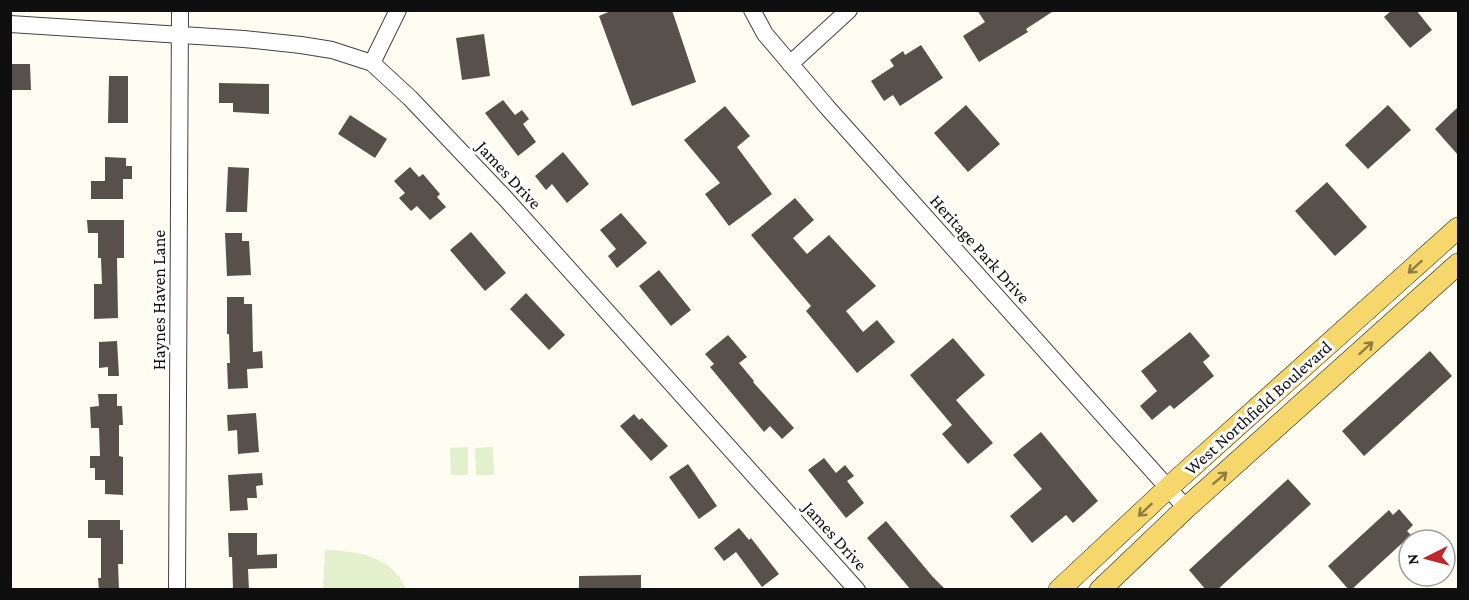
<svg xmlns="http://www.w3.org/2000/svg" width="1469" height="600" font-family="'Crimson Pro',serif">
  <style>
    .pitch { fill: #e3f0cd }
    .building { fill: #57504b }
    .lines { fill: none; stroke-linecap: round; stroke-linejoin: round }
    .minor-casing { stroke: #424242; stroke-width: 18 }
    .major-casing { stroke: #202020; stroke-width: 22 }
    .minor { stroke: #fff; stroke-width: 16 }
    .major { stroke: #f5d76b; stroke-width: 21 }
    .oneway { stroke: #8e7d42 }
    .labels { text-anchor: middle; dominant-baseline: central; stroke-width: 6; stroke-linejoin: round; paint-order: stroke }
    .street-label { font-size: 18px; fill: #0f0f0f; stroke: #fff }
  </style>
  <rect width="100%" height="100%" fill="#fffcf1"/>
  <path class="pitch" d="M468,447V475H451L450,448Z
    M493,447L494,475H476L475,448Z
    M325,550C358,551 392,556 406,589H323Z"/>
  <path class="building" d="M613,10H672L696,82L632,106L599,16Z
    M977,10H1055L1026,29L1028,32L979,62L963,36L985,22Z
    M1392,10H1416L1432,30L1410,48L1384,17Z
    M484,34L490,76L462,80L456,38Z
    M921,45L943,78L900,106L893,95L884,101L871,81L894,66L890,60L903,51L905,55Z
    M10,64H30L31,90H10Z
    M109,76H128V123H108Z
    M219,83L269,84V114L233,112V103H219Z
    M503,100L515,115L522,110L529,119L523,124L536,142L518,156L485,113Z
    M966,105L1000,144L968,172L934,133Z
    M1388,105L1411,130L1368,169L1345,145Z
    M725,106L750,136L737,147L772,194L729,226L705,194L720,183L684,140Z
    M1458,107V155L1435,129Z
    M350,115L387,139L375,158L338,134Z
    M563,152L589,184L567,203L552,184L546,190L535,176Z
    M105,157L126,158V166H132V179H123V199H91V181H105Z
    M228,167L249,168L247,212H226Z
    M410,167L419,177L423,174L440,194L437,197L446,207L430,220L417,206L411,211L399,198L405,193L394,181Z
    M1327,182L1367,227L1335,256L1295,211Z
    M795,198L814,220L793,238L807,254L829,235L876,286L846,311L863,332L877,320L895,342L857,373L806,311L811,306L751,235Z
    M621,213L647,243L617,268L608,256L616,249L600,230Z
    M87,220H124V258H117L118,318L94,319V284H102L101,258H98V233H88Z
    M471,232L506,273L485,291L450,250Z
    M225,233H242V241H249L251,275L227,276Z
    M659,270L691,310L671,326L639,286Z
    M526,293L565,335L549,350L510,309Z
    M227,297H244V304H252L253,352L262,351L263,368L247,369L248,388L228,389L227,363H230L229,334H227Z
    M1190,332L1210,356L1203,362L1214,376L1174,409L1170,405L1152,420L1140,406L1157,391L1141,371Z
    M728,335L747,357L739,363L754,381L753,382L794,428L782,439L770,426L764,432L710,367L714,364L705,354Z
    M953,338L985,375L956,400L993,443L968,464L942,434L952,425L910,375Z
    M117,341L119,376H108V367L99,368V342Z
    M1430,351L1452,376L1364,456L1342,431Z
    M98,394H117V406H122L123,425H119V456L123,457V495L105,494V480H95V468H90V456H100L99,428H91L90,407L99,406Z
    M256,413L259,452L238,454L237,430L228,431L227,415Z
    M634,414L639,420L642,418L668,446L651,461L620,426Z
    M1041,432L1098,501L1073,523L1066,515L1032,543L1010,516L1042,489L1013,455Z
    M824,458L836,473L845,465L854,476L847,481L864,503L846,518L808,470Z
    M688,464L717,506L699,519L669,477Z
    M262,473L263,485L256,486L257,498H247L248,510L230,511L228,475Z
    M1288,479L1311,504L1217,590H1206L1189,570Z
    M1399,509L1413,525L1407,531L1411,535L1351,590H1349L1328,566L1389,510L1393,515Z
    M88,520H120V530H123V564H118L119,590H99L98,578H101V538H88Z
    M886,521L932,576L946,590H911L867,538Z
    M739,528L749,540L751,538L779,574L762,587L736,552L724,561L714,548Z
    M228,533H257V555L277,554V568L248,569L249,590H233L232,557H229Z
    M641,575V590H579V576Z"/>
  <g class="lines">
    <g class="minor-casing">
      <path id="minor" d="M752,10L765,34L827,107L1186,508
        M10,24L244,39L301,45L332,50L372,63L410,98L505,198L857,590
        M372,63L398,10
        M790,64L849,10
        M177,590L180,10"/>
    </g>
    <g class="major-casing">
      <path id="major" d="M1059,590L1168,488L1458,228
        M1100,590L1186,508L1458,264"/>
    </g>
    <use href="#minor" class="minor"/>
    <use href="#major" class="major"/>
  </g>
  <defs><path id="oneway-shaft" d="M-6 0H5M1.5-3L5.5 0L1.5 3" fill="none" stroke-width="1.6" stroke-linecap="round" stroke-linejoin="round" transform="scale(1.5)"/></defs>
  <g class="oneway">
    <use href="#oneway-shaft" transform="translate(1415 267) rotate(138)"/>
    <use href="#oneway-shaft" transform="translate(1366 348) rotate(-42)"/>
    <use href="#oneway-shaft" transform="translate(1220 478) rotate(-41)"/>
    <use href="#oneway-shaft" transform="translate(1145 510) rotate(137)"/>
  </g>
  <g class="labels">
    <g class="street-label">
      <text transform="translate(509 175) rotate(47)">James Drive</text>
      <text transform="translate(980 249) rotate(48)">Heritage Park Drive</text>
      <text transform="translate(159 300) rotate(-90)">Haynes Haven Lane</text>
      <text transform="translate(1258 408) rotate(-42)">West Northfield Boulevard</text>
      <text transform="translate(835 536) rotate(48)">James Drive</text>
    </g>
  </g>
  <rect width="1469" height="600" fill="none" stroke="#0f0f0f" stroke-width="24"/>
  <g transform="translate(1427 558) rotate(264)"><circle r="28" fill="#ffffff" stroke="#9f9f9f" stroke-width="1.5"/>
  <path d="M0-4.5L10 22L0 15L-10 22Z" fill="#bc2a2d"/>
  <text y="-9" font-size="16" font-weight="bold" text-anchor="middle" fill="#0f0f0f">N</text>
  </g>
</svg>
